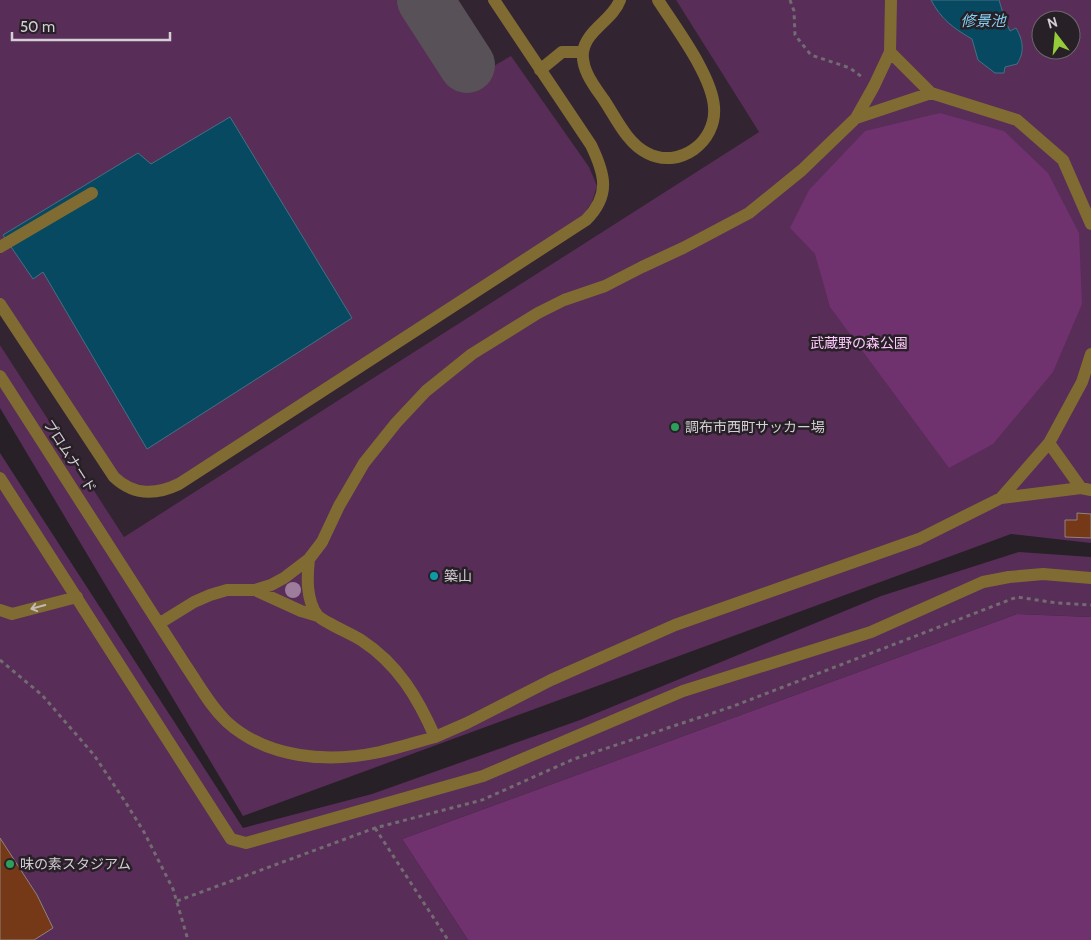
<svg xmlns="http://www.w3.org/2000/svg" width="1091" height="940" font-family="Cabin,'Noto Sans JP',sans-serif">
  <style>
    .built { fill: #322531 }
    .green { fill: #582d57; fill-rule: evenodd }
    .forest { fill: #6f326e }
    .water { fill: #064960; stroke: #447183 }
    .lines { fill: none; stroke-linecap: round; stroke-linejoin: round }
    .taxiway { stroke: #585158; stroke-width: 56 }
    .building { fill: #753918; stroke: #8f837d }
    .path { stroke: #726b72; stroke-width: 3; stroke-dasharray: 4 4; stroke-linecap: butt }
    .minor { stroke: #806c32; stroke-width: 12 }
    .tree { fill: #9d7c9c }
    .oneway { stroke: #c3bbb4 }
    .leisure-dot { fill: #2e9e5b; stroke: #272027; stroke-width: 2 }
    .culture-dot { fill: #0f9aa8; stroke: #272027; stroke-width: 2 }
    .labels { text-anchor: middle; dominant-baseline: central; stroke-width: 5; stroke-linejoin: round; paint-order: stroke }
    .park-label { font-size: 14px; fill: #fec8fb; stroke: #272027 }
    .poi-label { font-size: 14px; fill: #d4cfd4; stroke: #272027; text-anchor: start }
    .street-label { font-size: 14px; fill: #d4cfd4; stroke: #272027 }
    .water-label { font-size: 15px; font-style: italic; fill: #83cff2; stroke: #272027 }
  </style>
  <rect width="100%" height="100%" fill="#272027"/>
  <path class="built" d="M0,0H676L759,132L124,537L0,345Z"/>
  <path class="green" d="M0,0H402L458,87L511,56L589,167L597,186L592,202L583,216L159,493L114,481L0,302Z
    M676,0H1091V543L1011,534L243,816L0,408V345L124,537L759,132ZM1041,20H1071V50H1041Z
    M0,453L243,828L372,794L580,720L881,596L1019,552L1091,557V617L1017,614L402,839L468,940H0Z"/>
  <path class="forest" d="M940,113L1004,131L1048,173L1079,233L1082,304L1053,372L993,444L949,468L830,307L815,254L790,228L809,190L865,131Z
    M1017,614L1091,617V940H468L402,839Z"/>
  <path class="water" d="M931,0H999L1005,20L1010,31L1016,28C1023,40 1025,52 1017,64L1005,67L1004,73H995L978,60L972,39C953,28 941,19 931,0Z
    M230,117L352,318L147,449L43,272L33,279L3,235L138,153L151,164Z"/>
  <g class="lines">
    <path class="taxiway" d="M425,0L467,65"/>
  </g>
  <path class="building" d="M1077,513L1091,514V538L1065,537V520H1077Z
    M0,838L37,895L53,928L34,940H0Z"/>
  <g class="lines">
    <path class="path" d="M790,0L794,11L795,35L811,55L850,68L862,77
      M0,660L42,695L94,755L126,803L144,832L173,889L188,940
      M375,828L448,940
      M177,901L375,828L482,800L574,759L731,707L1017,597L1057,603L1091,605"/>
    <path class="minor" d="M620,0C613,20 586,30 583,52C581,70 595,87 604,100C616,118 627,143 647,153C679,170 717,142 714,107C712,75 675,27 658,0
      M890,52L931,93L1017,120L1063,160L1091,224
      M540,70L562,52H583
      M856,118L931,93
      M0,247L92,193
      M0,304L114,477C134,496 156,495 179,484L586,220C611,195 605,174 591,145L494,0
      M1091,354L1082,382L1049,443L1081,488L1091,490
      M0,376L186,666C199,685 210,706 227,722C268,759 328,763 380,752C398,748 417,742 435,737C418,698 398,664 361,640C352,634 323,622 317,615C306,599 307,577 309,559
      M0,478L231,839L246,843L483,776L683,691L871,632L983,582L1009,577L1043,574L1091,578
      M1001,498L1081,488
      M255,590L301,611L318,616
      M0,610L12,614L77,597
      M160,623L194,602L210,595L227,590H255L271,585L284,578L309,559L322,542L339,506L364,463L396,423L426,391L472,354L538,313L564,300L605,286L642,267L683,248L749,213L802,170L856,118L874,86L890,52L891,0
      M435,737L467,723L551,680L675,625L919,539L1001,498L1049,443"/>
  </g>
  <circle class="tree" cx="293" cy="590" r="8"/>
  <defs><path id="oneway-shaft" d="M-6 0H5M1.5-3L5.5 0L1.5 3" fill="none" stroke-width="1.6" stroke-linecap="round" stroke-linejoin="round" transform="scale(1.25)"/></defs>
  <use class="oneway" href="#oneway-shaft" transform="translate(38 607) rotate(165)"/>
  <g class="leisure-dot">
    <circle cx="675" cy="427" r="5"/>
    <circle cx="10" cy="864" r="5"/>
  </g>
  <circle class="culture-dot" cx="434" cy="576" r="5"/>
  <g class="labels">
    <g class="park-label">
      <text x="859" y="343">武蔵野の森公園</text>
    </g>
    <g class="poi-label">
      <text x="685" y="427">調布市西町サッカー場</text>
      <text x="444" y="576">築山</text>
      <text x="20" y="864">味の素スタジアム</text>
    </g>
    <g class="street-label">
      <text transform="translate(70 456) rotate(57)">プロムナード</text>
    </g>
    <g class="water-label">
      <text x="983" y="21">修景池</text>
    </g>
  </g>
  <g transform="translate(1056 35) rotate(344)"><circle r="24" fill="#272027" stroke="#6c666c"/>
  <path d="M0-4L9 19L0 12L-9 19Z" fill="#96cc3a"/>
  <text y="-8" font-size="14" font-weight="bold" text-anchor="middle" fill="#d4cfd4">N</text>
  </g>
  <path d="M12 32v8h158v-8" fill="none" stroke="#d4cfd4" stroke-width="2.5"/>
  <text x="20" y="32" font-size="15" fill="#d4cfd4" stroke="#272027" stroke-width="4" paint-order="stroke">50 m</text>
</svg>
